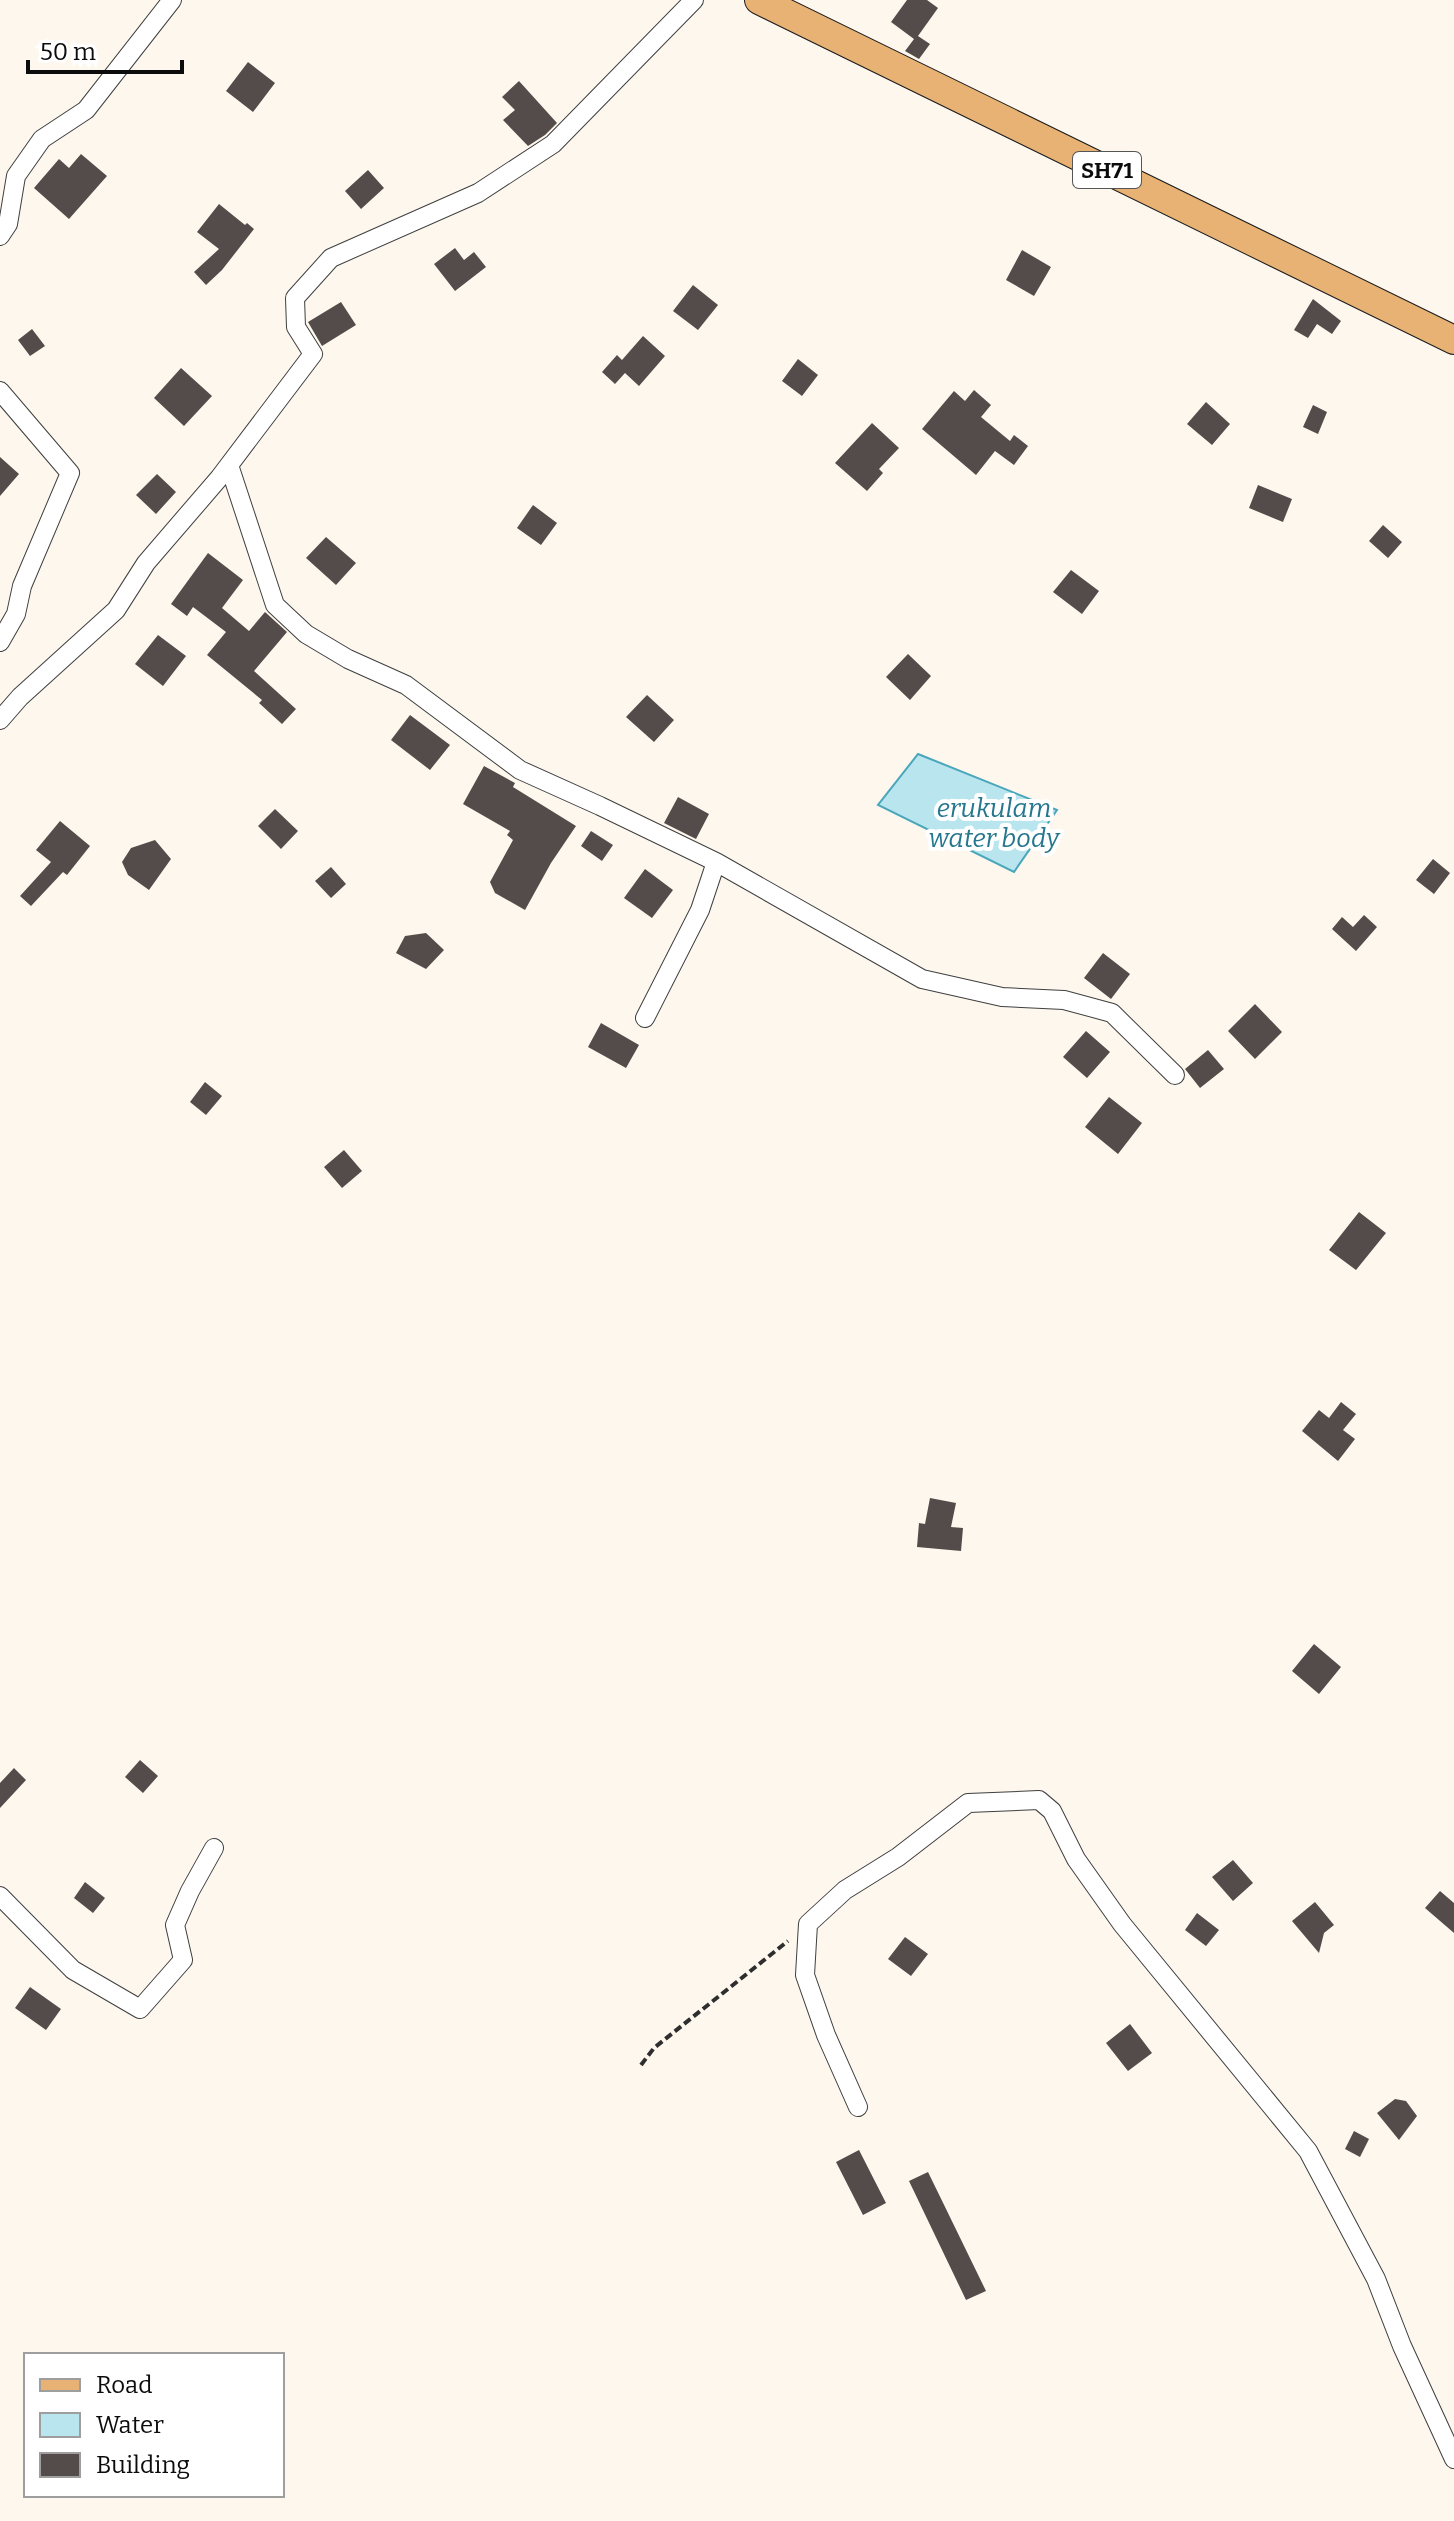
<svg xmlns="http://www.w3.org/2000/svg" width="1454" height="2521" font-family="Bitter,serif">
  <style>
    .water { fill: #b9e5ee; stroke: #49a6bb; stroke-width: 2 }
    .building { fill: #544c4a }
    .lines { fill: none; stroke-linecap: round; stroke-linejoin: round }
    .minor-casing { stroke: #3f3f3f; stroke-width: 20 }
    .primary-casing { stroke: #1d1d1d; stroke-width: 30 }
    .path { stroke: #2e2e2e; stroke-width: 4; stroke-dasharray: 8 4; stroke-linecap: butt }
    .minor { stroke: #fff; stroke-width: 18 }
    .primary { stroke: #e7b274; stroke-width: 28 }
    .labels { text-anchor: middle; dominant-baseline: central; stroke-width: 8; stroke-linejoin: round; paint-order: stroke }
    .shield { fill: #fff; stroke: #555; stroke-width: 2 }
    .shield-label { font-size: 22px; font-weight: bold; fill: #0c0c0c }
    .water-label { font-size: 26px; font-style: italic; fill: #26778e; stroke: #fff }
  </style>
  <rect width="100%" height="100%" fill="#fdf7ee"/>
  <path class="water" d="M918,754L1057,810L1014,872L878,805Z"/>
  <path class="building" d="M907,0H927L938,8L918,36L930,44L919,59L905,51L914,39L891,22Z
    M248,62L275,83L253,112L226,91Z
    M519,81L557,123L545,135L528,146L503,120L515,110L502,97Z
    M81,154L107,176L69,219L34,188L59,159L69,168Z
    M368,170L384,188L361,209L345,191Z
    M219,204L245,225L247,223L254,229L222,270L206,285L194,272L219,249L197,232Z
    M455,248L464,260L474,252L486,267L455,291L434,264Z
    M1022,250L1051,267L1034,296L1006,280Z
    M693,285L718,305L698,330L673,311Z
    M1313,299L1341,321L1332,334L1317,324L1308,338L1294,330Z
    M341,302L356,325L322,346L308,322Z
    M32,329L45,346L30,356L18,340Z
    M643,336L665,356L639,386L625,373L615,384L602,372L617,355L622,360Z
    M798,359L818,375L802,396L782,381Z
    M181,368L212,396L184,426L154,398Z
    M974,390L991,405L981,417L1010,441L1014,435L1028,446L1014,465L995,451L976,475L922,429L954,391L965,401Z
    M1206,402L1230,424L1212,445L1187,424Z
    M1313,405L1327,412L1318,434L1303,427Z
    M872,423L899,448L879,469L883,473L867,491L835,463Z
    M0,457L19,474L0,496Z
    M157,474L176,492L156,514L136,495Z
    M1258,485L1292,499L1283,522L1249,508Z
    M533,505L557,523L541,545L517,528Z
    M1383,525L1402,542L1388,558L1369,541Z
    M326,537L356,563L336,585L306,558Z
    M208,553L243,580L222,608L249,631L265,612L287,632L254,671L296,709L282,724L259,703L262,700L207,655L226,632L193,607L187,616L171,604Z
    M1071,570L1099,591L1082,614L1053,592Z
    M158,635L186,656L163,686L135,664Z
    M908,654L931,676L910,700L886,677Z
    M647,695L674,720L654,742L626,717Z
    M410,715L450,745L430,770L391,740Z
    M484,766L515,783L513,787L576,826L551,863L525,910L495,893L490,882L513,840L507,835L510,831L463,804Z
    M678,797L709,814L696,839L664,823Z
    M275,809L298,831L281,849L258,826Z
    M60,821L90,846L67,875L63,872L31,906L20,896L51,862L36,850Z
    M591,831L613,845L602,861L581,846Z
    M155,840L171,859L149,890L128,875L122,862L131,848Z
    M1433,859L1450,873L1434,894L1416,880Z
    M331,867L346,884L331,898L315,881Z
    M645,869L673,890L652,918L624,898Z
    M1364,915L1377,927L1356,951L1332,929L1342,917L1353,927Z
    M426,933L444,950L426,969L396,953L405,936Z
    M1103,953L1130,974L1111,999L1084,978Z
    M1255,1004L1282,1032L1255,1059L1228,1031Z
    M601,1023L639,1045L626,1068L588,1047Z
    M1086,1031L1110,1052L1087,1078L1063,1057Z
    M1208,1050L1224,1069L1200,1088L1185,1069Z
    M205,1082L222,1096L206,1115L190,1102Z
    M1109,1097L1142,1123L1118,1154L1085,1127Z
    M344,1150L362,1171L342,1188L324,1167Z
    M1359,1212L1386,1233L1356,1270L1329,1250Z
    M1341,1402L1356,1414L1343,1430L1355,1439L1338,1461L1302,1431L1319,1410L1329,1418Z
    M930,1498L956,1503L951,1527L963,1528L961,1551L917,1547L919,1523L925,1524Z
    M1314,1644L1341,1667L1319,1694L1292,1671Z
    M140,1760L158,1776L143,1793L125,1777Z
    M14,1768L26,1780L0,1808V1783Z
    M1233,1860L1253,1883L1233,1901L1212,1877Z
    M85,1882L105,1898L93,1913L74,1898Z
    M1440,1891L1454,1903V1933L1425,1908Z
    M1315,1902L1334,1925L1324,1933L1319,1953L1292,1921Z
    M1197,1913L1219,1930L1206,1946L1185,1930Z
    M905,1937L928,1954L911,1976L888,1959Z
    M30,1987L61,2009L46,2030L15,2008Z
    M1130,2024L1152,2053L1128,2071L1106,2043Z
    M1395,2099L1406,2101L1417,2116L1399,2140L1377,2113Z
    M1354,2131L1369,2139L1360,2157L1345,2149Z
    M859,2150L886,2203L863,2215L836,2162Z
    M928,2172L986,2291L966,2300L909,2181Z"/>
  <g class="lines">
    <g class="minor-casing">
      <path id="minor" d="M0,236L8,224L16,176L42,139L86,110L172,0
        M0,391L70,473L22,586L16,614L0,642
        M229,465L275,605L306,634L348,659L406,685L520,770L600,806L716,862L700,910L645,1018
        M0,720L20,697L116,610L146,563L220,477L313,354L296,327L295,298L331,258L478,193L553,144L694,0
        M716,862L922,979L1002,997L1064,1000L1112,1013L1175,1075
        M0,1896L73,1970L140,2009L183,1960L175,1925L190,1891L214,1848
        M858,2107L826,2035L805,1975L808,1924L845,1890L898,1857L968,1803L1039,1800L1052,1811L1076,1859L1122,1924L1308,2151L1376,2279L1402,2346L1454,2459"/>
    </g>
    <g class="primary-casing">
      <path id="primary" d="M759,0L1454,340"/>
    </g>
    <path class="path" d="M641,2065L654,2048L788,1941"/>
    <use href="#minor" class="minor"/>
    <use href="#primary" class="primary"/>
  </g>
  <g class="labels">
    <rect class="shield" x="1073" y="152" width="68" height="36" rx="6"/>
    <g class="shield-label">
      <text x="1107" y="170">SH71</text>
    </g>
    <g class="water-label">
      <text x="994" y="808">erukulam<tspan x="994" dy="30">water body</tspan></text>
    </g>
  </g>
  <rect x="24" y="2353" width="260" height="144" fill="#ffffff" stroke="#9e9e9e" stroke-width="2"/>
  <rect x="40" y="2379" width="40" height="12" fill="#e7b274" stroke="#9e9e9e" stroke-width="2"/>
  <text x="96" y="2393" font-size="24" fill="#0c0c0c">Road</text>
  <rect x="40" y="2413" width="40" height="24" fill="#b9e5ee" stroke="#9e9e9e" stroke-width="2"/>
  <text x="96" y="2433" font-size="24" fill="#0c0c0c">Water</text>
  <rect x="40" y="2453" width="40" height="24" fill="#544c4a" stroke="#9e9e9e" stroke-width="2"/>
  <text x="96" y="2473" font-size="24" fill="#0c0c0c">Building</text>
  <path d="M28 60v12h154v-12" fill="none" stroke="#0c0c0c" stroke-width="4"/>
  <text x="40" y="60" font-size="24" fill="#0c0c0c" stroke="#ffffff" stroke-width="6" paint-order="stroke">50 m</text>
</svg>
